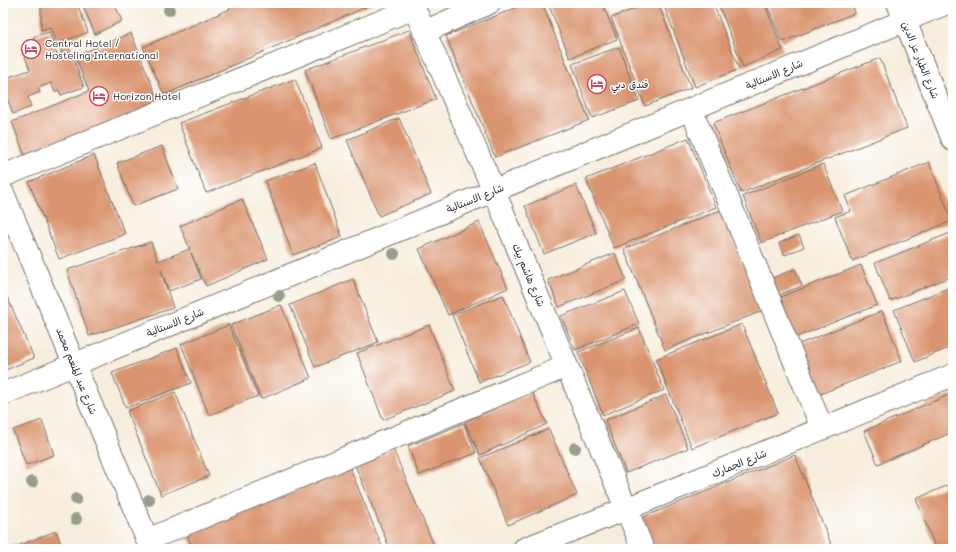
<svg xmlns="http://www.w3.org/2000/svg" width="956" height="552" font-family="Mali,'Playpen Sans Arabic',sans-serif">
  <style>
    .building { fill: #da956f }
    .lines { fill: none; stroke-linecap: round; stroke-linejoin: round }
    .minor-casing { stroke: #726f69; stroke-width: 24 }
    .tertiary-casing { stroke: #726f69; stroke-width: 24 }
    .minor { stroke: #fff; stroke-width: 22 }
    .tertiary { stroke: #fff; stroke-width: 22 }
    .tree { fill: #979f8c }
    .labels { text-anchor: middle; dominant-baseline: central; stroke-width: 3; stroke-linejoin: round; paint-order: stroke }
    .poi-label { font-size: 10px; fill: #2b2b2b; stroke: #fff; text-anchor: start }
    .street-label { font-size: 10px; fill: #2b2b2b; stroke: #fff }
  </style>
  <rect width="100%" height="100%" fill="#fff"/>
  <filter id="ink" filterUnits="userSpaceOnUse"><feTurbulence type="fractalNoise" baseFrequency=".025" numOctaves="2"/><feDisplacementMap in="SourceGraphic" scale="8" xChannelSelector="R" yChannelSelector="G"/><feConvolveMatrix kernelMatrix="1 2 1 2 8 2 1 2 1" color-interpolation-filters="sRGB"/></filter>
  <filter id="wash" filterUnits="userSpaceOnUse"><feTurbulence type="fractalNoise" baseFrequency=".012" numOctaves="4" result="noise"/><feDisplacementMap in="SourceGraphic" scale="16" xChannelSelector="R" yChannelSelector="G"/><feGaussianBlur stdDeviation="0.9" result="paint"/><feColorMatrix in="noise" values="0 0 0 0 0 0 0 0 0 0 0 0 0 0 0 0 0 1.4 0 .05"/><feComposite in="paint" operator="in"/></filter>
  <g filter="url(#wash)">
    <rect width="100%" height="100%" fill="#f7eddc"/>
    <g id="blocks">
      <path class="building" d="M41,3H77L88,32L56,44L50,27L41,30Z
        M82,3H114L122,21L95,34Z
        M227,3H375L164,95L143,47L230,9Z
        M528,3H542L589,120L495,157L446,36Z
        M548,3H602L617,39L570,58Z
        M650,3H658L691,88L645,106L611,18Z
        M663,3H713L739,69L695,87Z
        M718,3H764L783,50L743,67Z
        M766,3H852L855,13L782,42Z
        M409,30L436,99L331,139L305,70Z
        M49,32L57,55L62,53L60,47L68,44L84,87L61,95L59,90L55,92L51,83L38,88L40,92L28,97L31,107L13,114L3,87V79L30,70L24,54L38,49L33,37Z
        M131,33L159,103L25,156L12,122L89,91L75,56Z
        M619,47L639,101L592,118L572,64Z
        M880,58L907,128L741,193L713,123Z
        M295,79L322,148L206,193L179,123Z
        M399,118L431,194L379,216L347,140Z
        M688,138L716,207L614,248L586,179Z
        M162,146L178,189L133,206L117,163Z
        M94,155L125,234L59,259L29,182Z
        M929,162L952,221L852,261L835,217L851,211L845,196Z
        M315,163L342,237L293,255L265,181Z
        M823,164L842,211L761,243L743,196Z
        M576,185L596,233L544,254L525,206Z
        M242,199L268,259L206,286L191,253L201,279L169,291L161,270L173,308L89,336L67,270L151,242L158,261L190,249L180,226Z
        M721,210L762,311L665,350L624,249Z
        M479,222L508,288L448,315L419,249Z
        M953,232V276L890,301L875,263Z
        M799,235L804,247L785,255L779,243Z
        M615,253L626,280L559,307L548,280Z
        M861,265L877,305L794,338L778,298Z
        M795,269L802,286L776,296L770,279Z
        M353,279L378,342L315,367L290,305Z
        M953,286V346L915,362L894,310Z
        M625,291L639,324L575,350L561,316Z
        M5,292L34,358L3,371V293Z
        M503,295L530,362L479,382L452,315Z
        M281,305L311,378L261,399L231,325Z
        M882,311L902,361L818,395L797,345Z
        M742,324L778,413L692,448L656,359Z
        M229,325L258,396L209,415L181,344Z
        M429,325L455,391L383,420L357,353Z
        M639,328L664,390L603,415L578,352Z
        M177,348L191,383L126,408L112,373Z
        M175,392L209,476L161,495L127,411Z
        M532,392L547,424L480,455L465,422Z
        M951,394L953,399V432L878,464L864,431Z
        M666,395L688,448L626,473L605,420Z
        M42,420L54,455L26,465L13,430Z
        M464,423L476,453L419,475L408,446Z
        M549,429L577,495L508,525L480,458Z
        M393,449L435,548L431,549H390L355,465Z
        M795,455L833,549H654L641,518Z
        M350,468L383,549H193L187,534Z
        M953,483V543L936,549L916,499Z
        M56,531L63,549H9Z"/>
    </g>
  </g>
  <g filter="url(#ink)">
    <use href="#blocks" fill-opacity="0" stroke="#726f69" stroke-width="1"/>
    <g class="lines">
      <g class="minor-casing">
        <path id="minor" d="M412,3L494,191L643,549
          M898,3L953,140
          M424,32L489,3
          M691,109L822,428
          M3,176L414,8
          M3,394L947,3
          M147,540L567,366
          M524,549L626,509L953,375"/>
      </g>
      <g class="tertiary-casing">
        <path id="tertiary" d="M3,193L151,549"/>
      </g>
      <use href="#minor" class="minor"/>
      <use href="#tertiary" class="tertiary"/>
    </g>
    <g class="tree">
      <circle cx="169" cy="10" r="6"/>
      <circle cx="394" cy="254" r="6"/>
      <circle cx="279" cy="296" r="6"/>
      <circle cx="575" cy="448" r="6"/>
      <circle cx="32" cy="482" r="6"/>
      <circle cx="76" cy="499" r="6"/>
      <circle cx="149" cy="500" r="6"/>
      <circle cx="76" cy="519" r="6"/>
    </g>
  </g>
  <defs>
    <g id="hotel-ring" transform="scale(1)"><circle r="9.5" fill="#fff" stroke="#d1495b" stroke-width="1.5"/><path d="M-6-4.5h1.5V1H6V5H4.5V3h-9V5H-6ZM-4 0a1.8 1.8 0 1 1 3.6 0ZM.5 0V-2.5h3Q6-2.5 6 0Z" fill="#d1495b"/></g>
  </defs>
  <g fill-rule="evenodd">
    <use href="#hotel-ring" x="31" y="49"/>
    <use href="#hotel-ring" x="597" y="84"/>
    <use href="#hotel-ring" x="99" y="96"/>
  </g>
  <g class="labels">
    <g class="poi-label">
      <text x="45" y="43">Central Hotel /<tspan x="45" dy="12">Hosteling International</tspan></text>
      <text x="611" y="84">فندق دبي</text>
      <text x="113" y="96">Horizon Hotel</text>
    </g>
    <g class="street-label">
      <text transform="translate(921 60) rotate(68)">شارع الطيار عز الدين</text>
      <text transform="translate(774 74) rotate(-23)">شارع الاسبتالية</text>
      <text transform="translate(475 198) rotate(-22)">شارع الاسبتالية</text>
      <text transform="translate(529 275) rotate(67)">شارع هاشم بيك</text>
      <text transform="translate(175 322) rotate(-22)">شارع الاسبتالية</text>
      <text transform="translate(77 371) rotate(68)">شارع عبد المنعم محمد</text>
      <text transform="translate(739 463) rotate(-22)">شارع الجمارك</text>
    </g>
  </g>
  <rect width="956" height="552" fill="none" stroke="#fff" stroke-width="16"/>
</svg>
